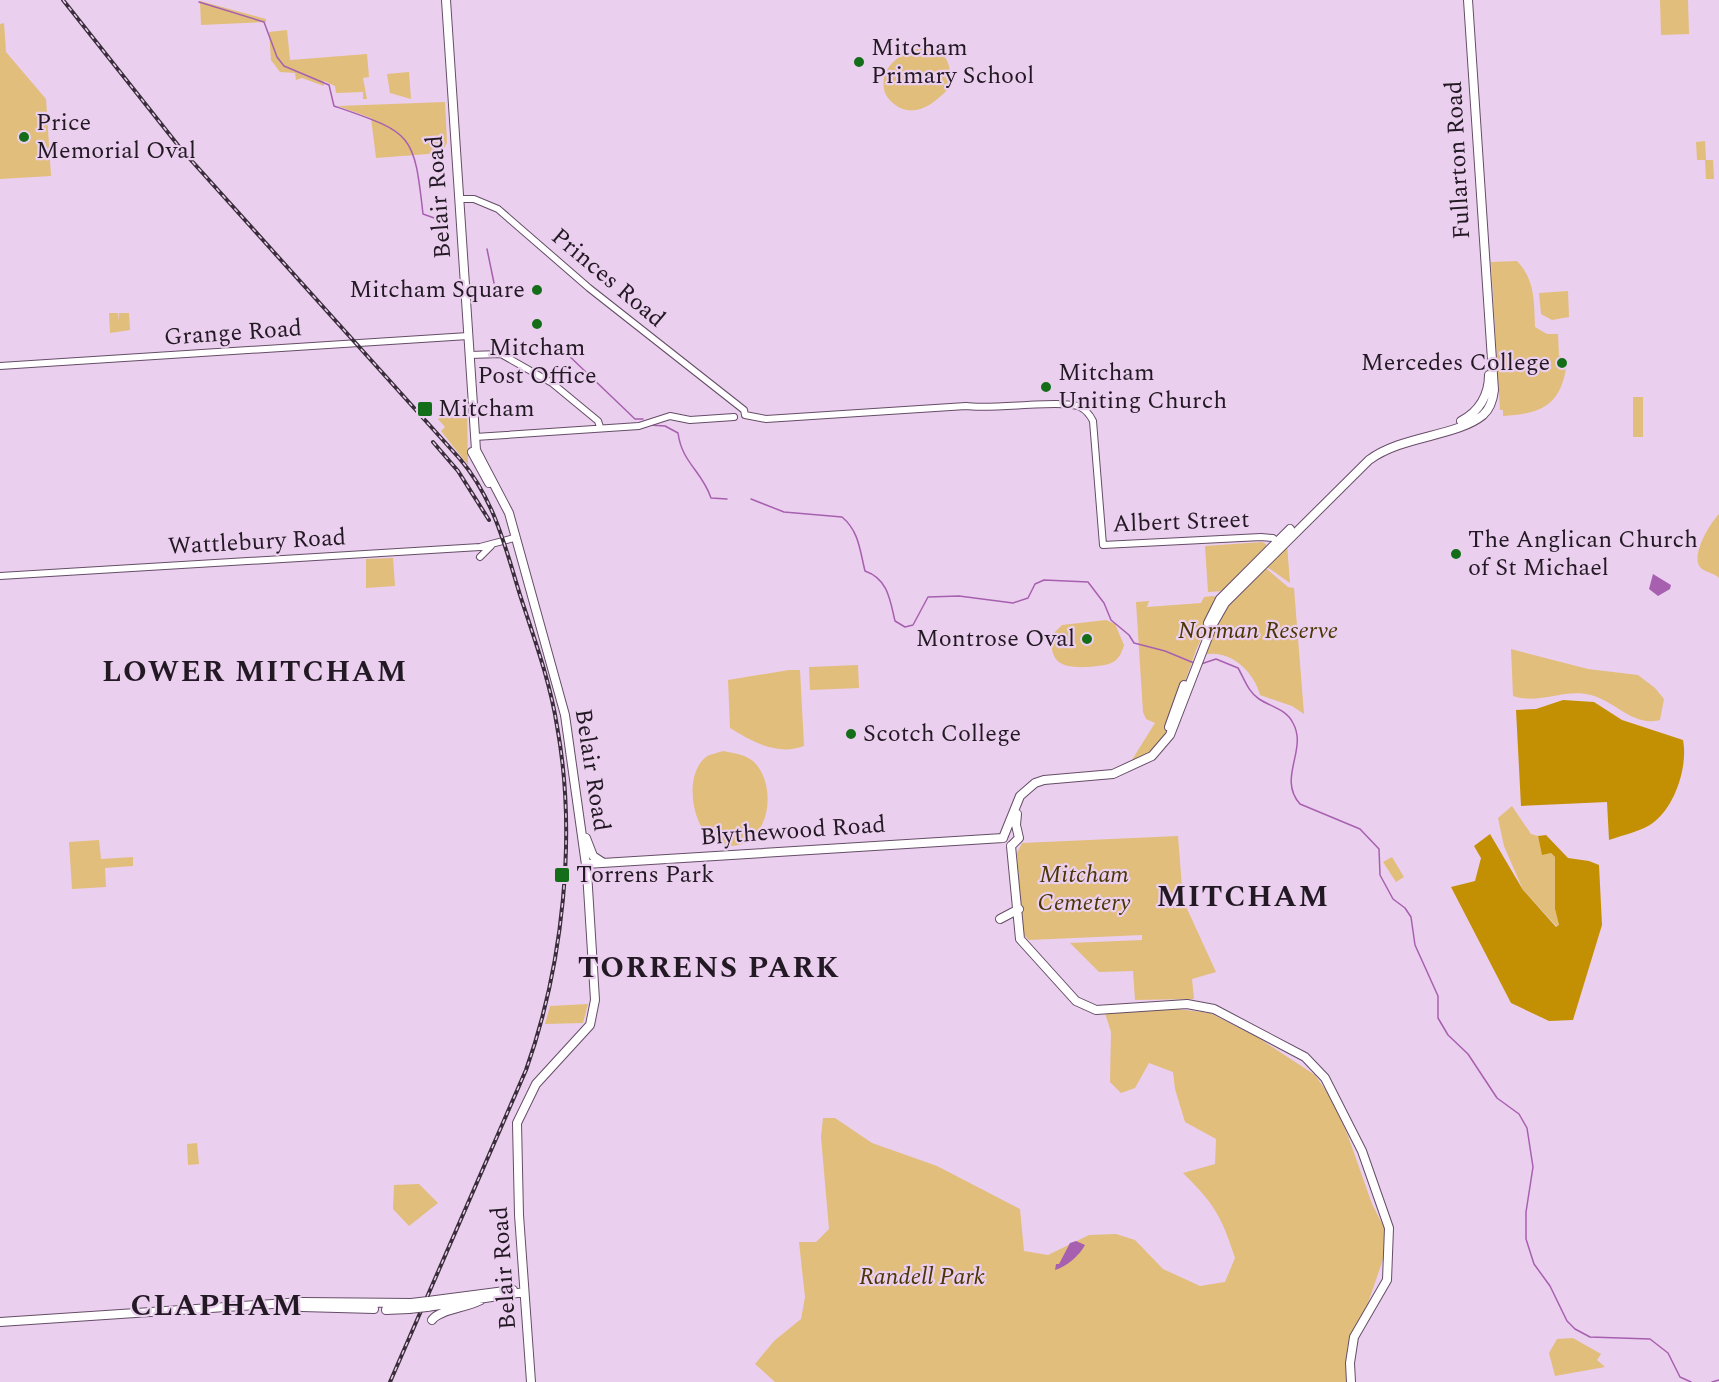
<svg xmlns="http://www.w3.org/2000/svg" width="1719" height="1382" font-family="Spectral,serif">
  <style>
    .green { fill: #e1be7b }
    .forest { fill: #c39003 }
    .water { fill: #a760af }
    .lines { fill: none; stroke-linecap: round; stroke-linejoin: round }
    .stream { stroke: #a760af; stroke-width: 1.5 }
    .minor-casing { stroke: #654d67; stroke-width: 8 }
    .major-casing { stroke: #654d67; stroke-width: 10 }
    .minor { stroke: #fff; stroke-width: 6 }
    .major { stroke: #fff; stroke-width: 8 }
    .rail-casing { stroke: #3b2e3c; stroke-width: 4 }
    .rail { stroke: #ebcfee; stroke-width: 1.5; stroke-dasharray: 4.5; stroke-linecap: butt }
    .major-bridge-casing { stroke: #654d67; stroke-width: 10; stroke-linecap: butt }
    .major-bridge { stroke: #fff; stroke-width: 8 }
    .poi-dot { fill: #146e19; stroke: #ebcfee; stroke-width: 2 }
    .labels { text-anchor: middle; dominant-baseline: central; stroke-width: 4.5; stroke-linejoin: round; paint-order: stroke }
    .poi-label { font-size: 24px; fill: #231924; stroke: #ebcfee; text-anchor: start }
    .street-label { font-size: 24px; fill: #231924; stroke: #ebcfee }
    .park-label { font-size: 24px; font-style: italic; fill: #4a3604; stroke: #ebcfee }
    .district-label { font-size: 30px; font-weight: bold; letter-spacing: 1.5px; fill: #231924; stroke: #ebcfee }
  </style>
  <rect width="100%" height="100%" fill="#ebcfee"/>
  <path class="green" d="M1660,0H1688L1689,34L1661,35Z
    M200,1L266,19V22L201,25Z
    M4,23L6,52L46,99L51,176L0,179V24Z
    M287,30L290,60L367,54L369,77L363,78L367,99H363V92L336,93L335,86L324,81V86L302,78L296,80L295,73L280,72L271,60L269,32Z
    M936,47C950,59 953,72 947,90C933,105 913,119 894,104C889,100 885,95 884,89C879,61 914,45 936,47Z
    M409,72L411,99L390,93L387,74Z
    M445,102L447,143L441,153L376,158L371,118L338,106Z
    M1705,141L1706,160H1713L1714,179H1706L1705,160H1697L1696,142Z
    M1517,261C1535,280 1534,301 1535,327L1547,334H1558L1559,356H1562V367L1566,368C1560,406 1540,414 1503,416V410H1500L1491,262Z
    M1568,291L1569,317L1552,320L1541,314L1539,293Z
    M109,313H118L119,321V313H129L130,330L110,333Z
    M1633,397H1643V437H1633Z
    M467,413L468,465L441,431L445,427L438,419L440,416Z
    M1719,514V578C1714,573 1708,573 1702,569C1688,559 1710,523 1719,514Z
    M1262,542L1266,544L1267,549L1223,591L1208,592L1205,546Z
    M1287,544L1290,583L1267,567Z
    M393,558L395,586L366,588V559Z
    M1262,565L1288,587L1294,588L1304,714L1292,706L1260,695C1254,671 1229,648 1203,655L1221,615Z
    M1204,597L1213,596L1220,599L1196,650L1164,743L1125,771L1155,723L1146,719L1143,712L1136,602L1149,601L1147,607L1201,603Z
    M1106,620L1115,624L1124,645C1122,652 1119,660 1111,663C1105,666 1095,666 1088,667C1062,668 1049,664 1052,635L1062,625Z
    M1511,649L1588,669L1638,675L1655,688L1664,699L1660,720C1633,727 1615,701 1591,695C1564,688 1540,705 1513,696Z
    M858,665L859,688L810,690L809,667Z
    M789,670H800L804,746C777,756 753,742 730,728L728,680Z
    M723,751C733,753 744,754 753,761C779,785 770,847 729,846C694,846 680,777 706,757C710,754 718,753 723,751Z
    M1512,806L1531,834L1538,836L1542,854L1551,853L1555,857V909L1559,925L1557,927L1523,890L1504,846L1498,818Z
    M1178,836L1183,900L1216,972L1192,979L1194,999L1135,1000L1133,971L1099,972L1070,943L1142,940V935L1029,940L1022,933L1017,853L1022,843Z
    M99,840L101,859L133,857V866L105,868L106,887L72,889L69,842Z
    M1392,857L1404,877L1396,882L1383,862Z
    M588,1004L583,1023L545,1024L550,1006Z
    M1177,1009L1210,1013L1257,1037L1315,1075L1333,1101L1348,1136L1372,1204L1390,1239L1368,1303L1347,1347L1349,1382H775L755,1364L774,1341L801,1319L805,1297L799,1242H816L829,1229L821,1137L823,1118H835L872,1143L937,1166L1020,1209L1024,1251L1048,1255L1089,1235L1116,1234L1135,1240L1163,1269L1200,1286L1225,1282L1235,1258C1221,1215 1215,1205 1183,1173L1215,1164L1216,1139L1185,1122L1175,1089L1173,1072L1149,1063L1135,1088L1121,1093L1110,1082L1111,1032L1105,1013Z
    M197,1143L199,1164L188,1165L187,1144Z
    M419,1184L438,1203L409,1226L393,1209L394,1185Z
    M1573,1338L1601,1354L1597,1360L1605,1367L1555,1376L1549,1353L1557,1339Z"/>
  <path class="forest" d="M1563,700L1594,702L1622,720L1683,740C1688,765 1676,805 1654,822C1643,831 1623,835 1609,840L1607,802L1521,806L1516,710L1536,709Z
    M1490,834L1523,890L1556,927L1559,925L1555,909V857L1551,853L1542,855L1538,836L1546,835L1568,858L1589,861L1599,865L1602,925L1573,1020L1549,1021L1511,1003L1451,887L1475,881L1481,858L1474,846Z"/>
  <path class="water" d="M1653,574L1671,585L1670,589L1658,596L1649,589Z
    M1076,1241L1085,1245C1080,1255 1066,1267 1055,1270L1056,1264H1059L1070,1243Z"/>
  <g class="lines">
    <path class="stream" d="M199,2L264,22L277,57L284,66L329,85L334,106C412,133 414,132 423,214L437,219
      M487,249L494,283
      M565,352L635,419H643
      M649,425L665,426L678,433C682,463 702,471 711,498L727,499
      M751,499L784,512L842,517C859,531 860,551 865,571C888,579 890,600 895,621L905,627L913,625L928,597L959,596L1013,603L1028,598L1035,584L1044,580L1088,582L1104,603L1111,620L1129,635L1134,643L1165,651L1194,663
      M1201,664L1216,659L1238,668C1244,678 1248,692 1259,699C1271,707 1286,709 1293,723C1308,750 1277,778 1300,804L1360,829L1379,849L1380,875L1393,899L1405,908L1411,917L1415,945L1438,996V1018L1448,1035L1468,1054L1497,1098L1519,1114L1527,1128L1533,1167L1526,1212V1239L1534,1264L1550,1286L1567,1321L1575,1329L1590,1337L1650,1339L1668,1353L1680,1377L1691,1382
      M1712,1382L1719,1380"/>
    <g class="minor-casing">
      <path id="minor" d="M459,199H474L498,209L589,288L744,410L745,415
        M469,355L501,354L552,383L598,421L600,427
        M0,366L468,336
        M745,415L766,419L966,406C992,410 1063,399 1080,407C1086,410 1090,415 1093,421L1103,545L1261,537L1273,538L1278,542
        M475,437L639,426L670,416L690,420L734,417
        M480,557L491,546
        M0,576L480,547L514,538"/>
    </g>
    <g class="major-casing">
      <path id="major" d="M446,0L476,450L509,513L565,715L587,872L595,1000L590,1025L536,1084L517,1123L519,1215L531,1382
        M1461,421C1479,412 1489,395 1489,375
        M472,452L489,483
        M1208,623L1220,599L1290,529
        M1169,727L1184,685
        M586,838L593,856L602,862
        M1003,838L1020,796L1035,783L1044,780L1113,774L1152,756L1170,735L1213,624L1225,603L1369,460C1403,435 1456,437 1483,415C1491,408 1493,399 1494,390L1468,0
        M1011,846L1020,939L1076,1001L1096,1010L1187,1004L1214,1009L1305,1057L1325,1078L1362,1151L1389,1228L1387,1280L1354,1337L1350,1363L1351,1382
        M1011,846L1019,838L1016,825L1017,814
        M586,864L1003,838
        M1000,919L1019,909
        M428,1301L513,1290
        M302,1307L374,1309
        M427,1307L524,1292
        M386,1310L409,1309
        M432,1320C440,1309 467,1308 481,1300
        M0,1322L302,1302L411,1303"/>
    </g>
    <use href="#minor" class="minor"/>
    <use href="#major" class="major"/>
    <g class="rail-casing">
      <path id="rail" d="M63,0L181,149L460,459C494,499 505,546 520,595C534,638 550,681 557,726C577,835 563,966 526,1070L390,1382
        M433,442L458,471L489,520"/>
    </g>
    <use href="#rail" class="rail"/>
    <g class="major-bridge-casing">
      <path id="major-bridge" d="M411,1303L428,1301
        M409,1309L427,1307"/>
    </g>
    <use href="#major-bridge" class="major-bridge"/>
  </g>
  <g class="poi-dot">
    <circle cx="859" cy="62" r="6"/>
    <circle cx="24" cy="137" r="6"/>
    <circle cx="537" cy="290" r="6"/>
    <circle cx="537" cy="324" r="6"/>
    <circle cx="1562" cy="363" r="6"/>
    <circle cx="1046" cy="387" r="6"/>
    <rect x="417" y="401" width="16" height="16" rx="3"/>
    <circle cx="1456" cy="554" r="6"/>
    <circle cx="1087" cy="639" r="6"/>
    <circle cx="851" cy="734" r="6"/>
    <rect x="554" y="867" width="16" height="16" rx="3"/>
  </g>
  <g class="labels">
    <g class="poi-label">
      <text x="871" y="48">Mitcham<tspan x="871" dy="28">Primary School</tspan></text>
      <text x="36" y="123">Price<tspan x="36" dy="28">Memorial Oval</tspan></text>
      <text x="525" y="290" text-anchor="end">Mitcham Square</text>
      <text x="537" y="348" text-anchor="middle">Mitcham<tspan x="537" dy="28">Post Office</tspan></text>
      <text x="1550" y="363" text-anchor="end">Mercedes College</text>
      <text x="1058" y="373">Mitcham<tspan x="1058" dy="28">Uniting Church</tspan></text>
      <text x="438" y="409">Mitcham</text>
      <text x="1468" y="540">The Anglican Church<tspan x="1468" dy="28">of St Michael</tspan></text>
      <text x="1075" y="639" text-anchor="end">Montrose Oval</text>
      <text x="863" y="734">Scotch College</text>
      <text x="576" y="875">Torrens Park</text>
    </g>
    <g class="street-label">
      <text transform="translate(1458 160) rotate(-93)">Fullarton Road</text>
      <text transform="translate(439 197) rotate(-94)">Belair Road</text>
      <text transform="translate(608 278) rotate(40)">Princes Road</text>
      <text transform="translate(233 333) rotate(-4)">Grange Road</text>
      <text transform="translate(1181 522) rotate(-2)">Albert Street</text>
      <text transform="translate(257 542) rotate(-3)">Wattlebury Road</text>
      <text transform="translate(592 770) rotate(81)">Belair Road</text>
      <text transform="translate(793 831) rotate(-4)">Blythewood Road</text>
      <text transform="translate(504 1268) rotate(-94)">Belair Road</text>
    </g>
    <g class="park-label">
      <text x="1258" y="631">Norman Reserve</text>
      <text x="1084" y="875">Mitcham<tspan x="1084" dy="28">Cemetery</tspan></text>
      <text x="922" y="1277">Randell Park</text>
    </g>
    <g class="district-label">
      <text x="255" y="672">LOWER MITCHAM</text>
      <text x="1243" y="897">MITCHAM</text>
      <text x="709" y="968">TORRENS PARK</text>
      <text x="217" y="1306">CLAPHAM</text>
    </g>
  </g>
</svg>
